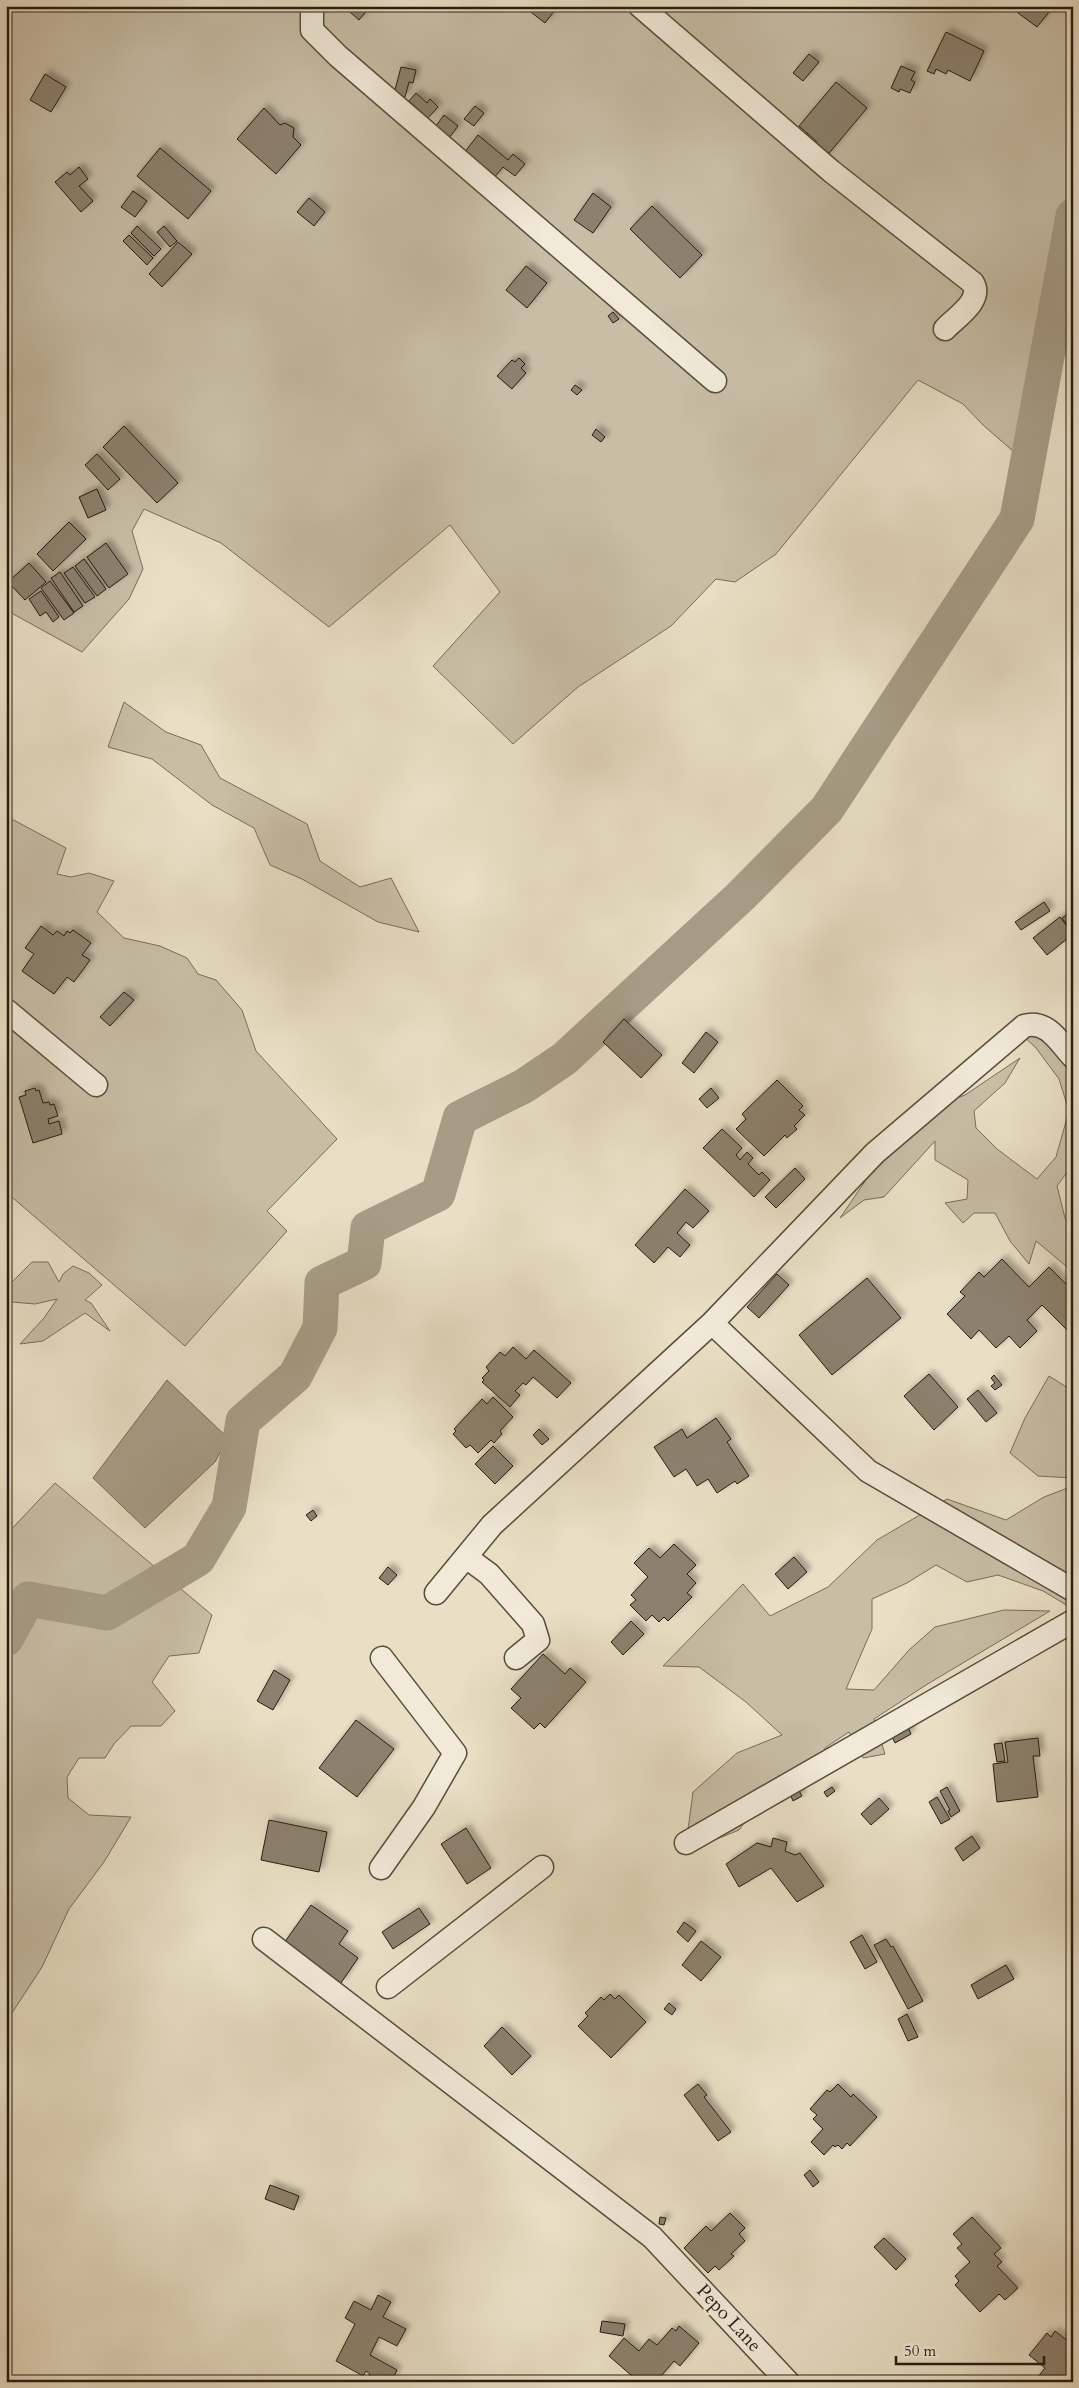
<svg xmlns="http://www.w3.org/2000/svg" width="1079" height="2388" font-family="Cardo,serif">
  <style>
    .green { fill: #c8bea6; stroke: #786d5b }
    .water { fill: #a79d87; stroke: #746957 }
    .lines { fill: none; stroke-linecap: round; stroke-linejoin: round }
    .river { stroke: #a79d87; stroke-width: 35 }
    .building { fill: #8c816e; stroke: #271c10; filter: url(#shadow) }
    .minor-casing { stroke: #584d3d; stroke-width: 25 }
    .minor { stroke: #f1ead9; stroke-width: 22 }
    .labels { text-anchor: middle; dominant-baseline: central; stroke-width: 4; stroke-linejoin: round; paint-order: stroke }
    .street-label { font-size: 19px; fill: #271c10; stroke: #f1ead9 }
  </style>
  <defs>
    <filter id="shadow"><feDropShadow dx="4.5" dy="-4.5" stdDeviation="2.5" flood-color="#0004"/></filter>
  </defs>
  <rect width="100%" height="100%" fill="#e9dfc5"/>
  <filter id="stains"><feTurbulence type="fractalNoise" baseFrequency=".004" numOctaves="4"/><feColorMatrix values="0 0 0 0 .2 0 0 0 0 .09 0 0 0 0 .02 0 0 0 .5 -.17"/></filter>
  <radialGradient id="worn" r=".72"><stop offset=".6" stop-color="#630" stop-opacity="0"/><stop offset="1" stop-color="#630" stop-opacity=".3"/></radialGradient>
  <path class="green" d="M6,6H1073V196L1021,458L983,425L963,404L918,380L776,554L735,582L716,579L671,626L578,687L513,744L433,666L500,592L450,525L329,627L221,543L144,509L132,531L143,569L129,599L82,652L6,610Z
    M124,702L166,732L201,745L220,778L307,824L320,861L360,887L391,878L419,932L378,922L302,879L270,865L254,828L212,805L152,759L108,747Z
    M6,816L66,848L57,874L71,877L89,873L114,881L97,912L124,938L160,946L187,958L198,974L216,980L242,1010L256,1051L337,1139L267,1211L287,1231L185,1346L6,1192Z
    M1020,1033L1053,1034L1073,1067V1164L1057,1186L1065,1218L1073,1230V1272L1036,1241L1029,1264L1010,1241L995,1213H974L963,1223L945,1203L967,1199L968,1180L935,1160V1141L884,1197L864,1200L840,1218L872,1171L939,1105L965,1095L1020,1058L1005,1083L974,1111L976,1128L997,1149L1037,1179L1056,1157L1069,1111L1059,1079L1036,1048Z
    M32,1262H48L59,1282L63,1274L73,1266L89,1273L102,1285L85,1300L91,1303L110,1331L85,1313L43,1341L20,1344L44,1318L57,1299L35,1304L12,1302L6,1306V1288Z
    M1049,1376L1073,1391V1478L1038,1476L1010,1453L1025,1418Z
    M55,1483L212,1615L199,1653L169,1656L152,1682L175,1711L161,1726H131L114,1744L105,1758H79L67,1777L68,1798L89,1815L131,1817L104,1862L69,1909L42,1967L12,2013L6,2015V1535Z
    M1073,1486V1609L1043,1591L998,1575L967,1582L936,1565L907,1583L872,1599V1629L846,1689L874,1690L909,1650L935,1627L1004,1610L1050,1611L926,1685L874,1719L885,1754L863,1758L849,1732L825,1748L818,1776L747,1819L739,1830L685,1852L693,1792L737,1753L782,1735L746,1702L699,1667L663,1666L743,1584L770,1616L828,1587L877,1540L947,1499L1006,1520L1044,1497Z"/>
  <path class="water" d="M167,1380L228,1438L215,1462L145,1528L93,1478Z"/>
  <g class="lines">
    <path class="river" d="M6,1639L28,1599L107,1613L198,1559L229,1507L243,1421L295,1376L320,1328L322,1283L364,1263L368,1228L438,1194L460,1118L524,1086L564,1059L741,896L827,809L1017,519L1073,216"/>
  </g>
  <path class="building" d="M343,6H371L359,20Z
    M523,6H558L545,23Z
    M1017,6H1054L1037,27L1014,10Z
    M946,32L984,51L970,81L948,70L946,74L936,69L934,74L927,71Z
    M809,54L819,62L803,81L793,73Z
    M901,66L915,72L911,80L915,82L910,93L900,89L899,92L891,88Z
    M401,67L416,70L413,83L409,82L405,97L394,94Z
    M45,74L66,87L51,112L30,100Z
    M836,82L867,108L825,158L812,148L817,142L799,126Z
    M416,93L427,103L430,99L438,107L428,118L409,101Z
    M475,106L484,113L474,126L464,119Z
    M264,108L280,125L285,123L294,128L293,137L301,145L276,174L237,139Z
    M444,115L458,126L450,137L436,126Z
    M478,135L508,160L513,154L525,164L515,176L503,167L493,179L464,153Z
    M160,148L211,191L188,219L137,176Z
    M79,167L88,179L79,186L93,201L81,212L55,182L67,172L70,175Z
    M133,191L147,201L135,217L121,207Z
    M593,193L611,207L593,233L574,220Z
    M309,198L325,212L314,226L297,212Z
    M652,206L702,255L680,278L630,229Z
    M137,226L161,249L154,256L131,233Z
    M164,226L177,241L170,247L157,232Z
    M129,235L153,258L147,265L123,241Z
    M178,242L192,254L162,287L149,274Z
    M526,266L547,283L527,308L506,290Z
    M613,312L619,319L613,323L608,316Z
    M519,358L525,364L521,368L526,373L512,389L497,376L512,360L515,362Z
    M575,385L582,390L577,395L571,390Z
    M124,426L178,483L157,503L103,447Z
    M596,429L605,437L601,442L592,435Z
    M97,454L120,479L108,490L85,465Z
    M97,489L106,510L88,518L79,497Z
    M69,522L86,539L53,571L37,554Z
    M106,543L128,574L109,588L87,557Z
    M84,559L106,589L97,596L75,566Z
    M29,563L46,582L25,600L8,582Z
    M73,567L95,597L85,603L64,573Z
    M60,572L83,606L74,612L51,578Z
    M50,581L74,613L64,620L41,588Z
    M41,591L59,617L53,622L46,612L40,616L29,599Z
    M1044,902L1050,911L1021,930L1015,922Z
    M1071,912L1073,926L1069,928L1062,918Z
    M1060,917L1073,934L1047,955L1033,938Z
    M41,926L53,935L57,931L64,936L67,931L70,933L73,930L91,943L82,955L90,960L74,982L67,977L54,994L22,971L34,954L25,948Z
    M124,992L134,1000L110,1026L100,1017Z
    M624,1019L662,1055L641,1078L603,1042Z
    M706,1032L718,1042L694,1073L682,1063Z
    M777,1080L803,1106L799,1110L805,1115L794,1126L797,1129L787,1138L785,1135L764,1156L736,1129L746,1119L742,1114Z
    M35,1088L36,1091L39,1090L43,1103L49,1102L50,1105L54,1104L58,1116L48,1119L49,1124L59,1121L62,1134L33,1143L19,1097L26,1095L25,1091Z
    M711,1088L719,1098L707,1108L699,1099Z
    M722,1129L742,1148L736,1155L740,1160L747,1152L753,1158L748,1164L759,1175L762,1172L770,1180L754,1197L703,1148Z
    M795,1168L805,1179L776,1208L765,1197Z
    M685,1189L709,1211L693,1228L686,1222L677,1233L690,1245L680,1257L668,1247L654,1263L635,1245Z
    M1002,1259L1029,1287L1049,1267L1073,1291V1336L1042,1305L1027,1320L1037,1331L1020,1348L1009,1336L996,1348L979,1330L971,1339L947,1314L965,1296L960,1292L979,1272L984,1277Z
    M777,1274L789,1285L759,1318L747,1307Z
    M867,1278L901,1318L832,1375L799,1335Z
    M513,1347L526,1359L534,1350L571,1383L557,1398L533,1377L526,1385L523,1383L515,1391L520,1395L510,1407L482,1382L484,1380L482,1378L489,1371L486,1367L500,1352L505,1356Z
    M929,1374L958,1407L934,1430L904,1396Z
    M994,1375L1002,1385L995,1390L991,1386L995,1383L991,1378Z
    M978,1390L997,1413L986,1422L967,1399Z
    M493,1397L513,1417L500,1431L502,1434L494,1443L491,1440L478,1453L470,1445L466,1448L453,1434L456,1431L454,1429L482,1399L487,1404Z
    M716,1418L731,1439L727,1442L749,1476L737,1484L735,1481L717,1493L708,1479L697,1486L686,1469L674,1477L654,1447L682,1429L687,1438Z
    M539,1429L549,1439L542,1445L533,1435Z
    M493,1446L513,1466L495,1484L475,1464Z
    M313,1510L317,1516L311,1521L306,1515Z
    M674,1544L696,1565L687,1574L696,1583L687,1593L692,1597L668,1621L664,1617L659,1622L652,1615L646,1621L630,1605L636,1600L631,1595L648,1577L634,1563L649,1548L660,1558Z
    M794,1557L807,1572L788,1589L775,1574Z
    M388,1567L397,1575L388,1585L379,1578Z
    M631,1621L644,1634L623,1655L611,1642Z
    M543,1654L565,1674L570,1668L586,1682L545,1728L540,1723L534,1729L511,1708L521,1698L511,1689Z
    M274,1670L290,1680L273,1710L257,1701Z
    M356,1720L394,1749L357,1797L319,1768Z
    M907,1725L911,1734L895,1743L890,1733Z
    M1038,1738L1040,1756H1033L1038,1797L997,1802L993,1764L1008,1762L1005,1742Z
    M1002,1743L1005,1761L997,1762L994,1744Z
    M832,1787L835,1791L827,1797L824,1792Z
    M947,1787L960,1811L951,1817L948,1811L950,1810L940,1791Z
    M798,1789L802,1796L793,1801L790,1794Z
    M937,1797L950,1819L941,1824L929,1802Z
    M879,1798L889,1809L871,1825L861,1814Z
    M269,1820L327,1832L319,1872L261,1860Z
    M466,1828L491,1868L467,1884L441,1844Z
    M972,1836L980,1848L963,1861L955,1848Z
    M773,1838L787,1842L785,1851L795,1855L800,1853L824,1886L797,1902L771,1868L739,1887L726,1864L757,1843L771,1847Z
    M311,1905L348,1931L339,1944L358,1958L341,1983L284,1943Z
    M419,1908L430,1924L393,1949L382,1932Z
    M684,1922L696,1931L688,1942L677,1932Z
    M862,1935L877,1962L865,1969L850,1942Z
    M886,1939L891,1947L893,1946L923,2001L908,2009L874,1945Z
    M701,1941L721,1957L701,1981L682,1965Z
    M1006,1965L1014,1979L978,1999L971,1985Z
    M610,1994L615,1999L619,1995L646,2022L611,2058L578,2026L588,2016L585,2013L601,1997L604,2000Z
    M669,2003L676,2009L672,2015L664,2009Z
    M907,2014L918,2037L908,2041L898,2019Z
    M502,2027L531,2056L512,2075L484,2046Z
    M698,2084L707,2095L704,2097L731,2132L718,2141L684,2095Z
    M838,2084L851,2097L853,2094L877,2117L850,2146L847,2143L842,2149L838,2145L835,2147L833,2145L824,2155L811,2142L823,2129L813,2119L817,2115L810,2109L827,2090L830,2092Z
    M810,2170L819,2182L813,2187L804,2175Z
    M270,2185L299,2196L294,2210L265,2199Z
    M730,2213L745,2228L739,2234L745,2241L731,2254L734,2256L719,2270L715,2266L708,2273L684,2248L706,2226L711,2231Z
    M660,2217L666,2218L664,2225L659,2224Z
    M972,2217L1001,2248L994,2254L1002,2262L997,2266L1018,2288L1005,2300L999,2294L980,2312L955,2285L959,2281L955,2276L970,2262L957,2248L962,2244L953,2234Z
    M884,2238L906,2259L896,2270L874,2247Z
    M378,2295L391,2302L383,2317L406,2329L397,2346L379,2337L370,2355L397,2370L391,2382H365L370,2374L366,2371L363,2376L336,2361L355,2324L345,2318L354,2301L371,2310Z
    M602,2321L625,2324L623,2336L600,2332Z
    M679,2326L699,2343L680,2366L674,2361L656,2382H639L609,2356L624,2338L639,2351L649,2339L657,2345L672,2328L676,2331Z
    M1055,2331L1073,2345V2382H1042L1037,2378L1045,2368L1029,2355L1047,2333L1051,2337Z"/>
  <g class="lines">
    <g class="minor-casing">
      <path id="minor" d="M312,6V30L338,56L715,381
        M640,6L831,171L973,283C983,301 956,317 945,329
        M6,1010L96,1085
        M712,1323L868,1471L1073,1590
        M466,1557L489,1574L533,1624L538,1640L516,1658
        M436,1593L492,1525L712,1323L875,1153L1024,1026C1047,1019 1059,1042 1073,1057
        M686,1843L1073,1621
        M381,1868L424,1807L455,1753L382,1658
        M264,1939L652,2237L788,2382
        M388,1987L542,1867"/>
    </g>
    <use href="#minor" class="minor"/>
  </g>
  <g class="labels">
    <g class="street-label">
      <text transform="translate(729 2318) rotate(47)">Pepo Lane</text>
    </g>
  </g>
  <rect width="1079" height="2388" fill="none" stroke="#e9dfc5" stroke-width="25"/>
  <rect x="8" y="8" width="1064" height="2373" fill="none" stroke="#271c10" stroke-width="2.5"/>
  <rect x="12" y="12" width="1054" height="2363" fill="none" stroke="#271c10"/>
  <path d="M896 2356v8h148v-8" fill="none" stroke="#271c10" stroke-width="2.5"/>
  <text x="904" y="2356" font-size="15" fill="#271c10" stroke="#f1ead9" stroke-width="4" paint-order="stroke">50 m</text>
  <rect width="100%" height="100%" filter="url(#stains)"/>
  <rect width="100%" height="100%" fill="url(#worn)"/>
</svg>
